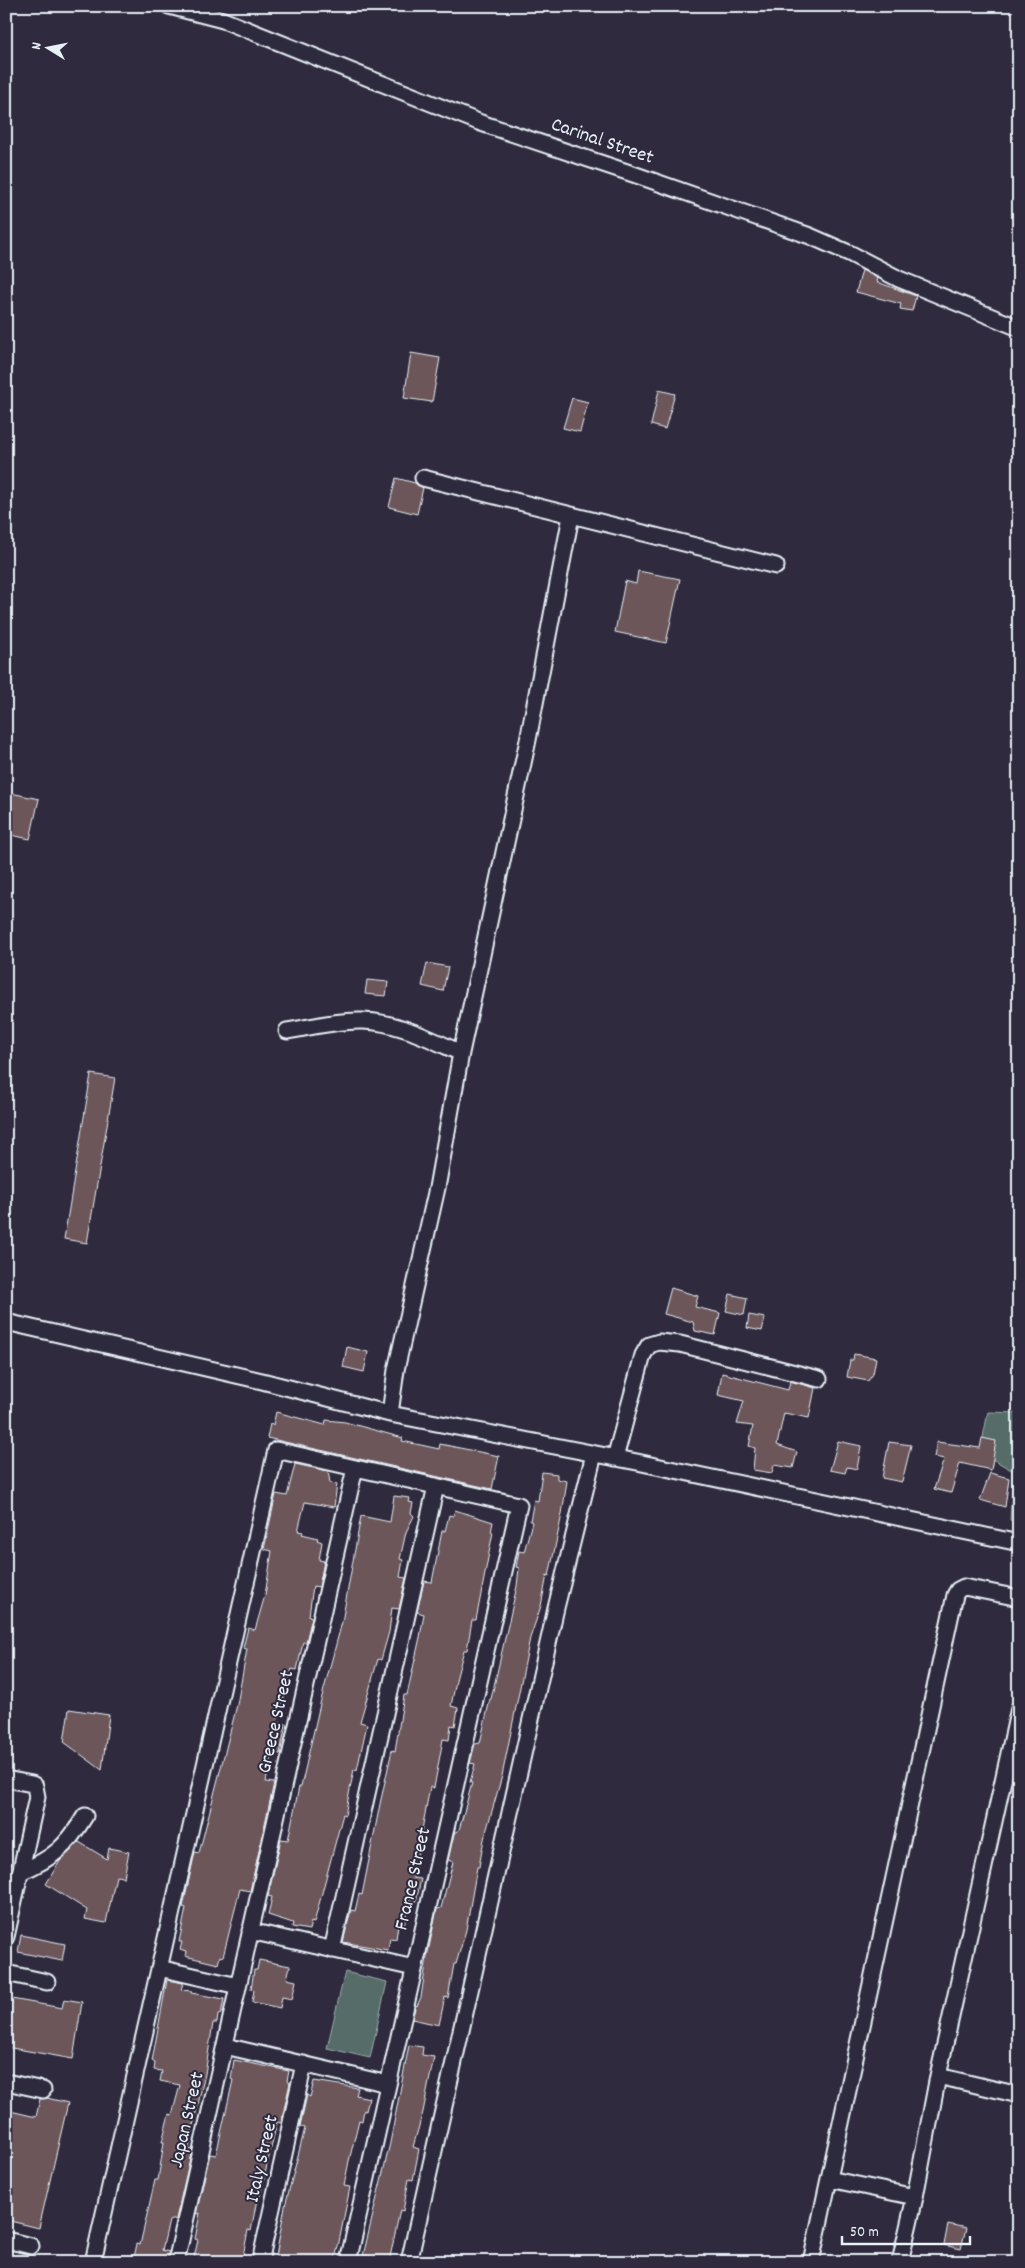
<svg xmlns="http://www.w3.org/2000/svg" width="1025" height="2268" font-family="Dekko,sans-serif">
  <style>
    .green { fill: #566c67; stroke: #9faeb0 }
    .building { fill: #6c575a; stroke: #e8f1f8 }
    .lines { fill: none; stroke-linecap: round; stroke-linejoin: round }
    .minor-casing { stroke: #e8f1f8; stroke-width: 19 }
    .minor { stroke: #2f2a3d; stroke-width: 15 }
    .labels { text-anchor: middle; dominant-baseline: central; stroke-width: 4; stroke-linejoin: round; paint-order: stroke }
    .street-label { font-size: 20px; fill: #e8f1f8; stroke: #2f2a3d }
  </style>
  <rect width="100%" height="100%" fill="#2f2a3d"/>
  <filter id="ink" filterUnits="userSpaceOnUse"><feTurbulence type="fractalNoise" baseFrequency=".02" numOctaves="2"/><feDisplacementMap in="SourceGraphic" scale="10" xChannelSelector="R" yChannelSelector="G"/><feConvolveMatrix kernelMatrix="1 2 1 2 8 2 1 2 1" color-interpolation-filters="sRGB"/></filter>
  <g filter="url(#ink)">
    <path class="green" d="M988,1412L1019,1413V1522L1010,1520L1013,1471L980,1452Z
      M345,1972L387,1982L370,2058L327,2048Z"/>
    <path class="building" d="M862,270L878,278L877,282L916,296L912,311L900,309L901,304L856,292Z
      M411,353L440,358L432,402L404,398Z
      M659,390L675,394L665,429L651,425Z
      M572,398L588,402L580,432L563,428Z
      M396,478L415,483L423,488L417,514L389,507Z
      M638,571L680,579L666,643L615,632L625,581L636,584Z
      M6,792L39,799L30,839L6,834Z
      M427,963L448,967L443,991L422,986Z
      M367,980L388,982L386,996L365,994Z
      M91,1074L115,1078L87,1243L64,1239Z
      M671,1288L698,1296L695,1307L720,1313L715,1335L695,1331L693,1322L664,1314Z
      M730,1294L747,1298L744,1315L726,1311Z
      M749,1315L765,1318L762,1331L747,1328Z
      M347,1347L368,1352L364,1372L343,1367Z
      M854,1354L876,1358L873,1374L868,1381L847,1377L850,1360H853Z
      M722,1373L788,1390L790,1381L815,1388L809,1418L784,1413L777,1445L797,1452L793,1468L774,1465L772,1473L753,1470L755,1448L749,1446L753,1426L737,1424L744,1401L718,1395Z
      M276,1412L325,1425L326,1420L345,1422L403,1438L402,1441L439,1449L440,1444L499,1456L492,1489L267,1438L270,1424L273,1425Z
      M982,1438L996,1441L991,1470L960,1463L951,1493L934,1489L944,1459L934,1457L937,1442L980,1448Z
      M838,1441L861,1446L857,1469L847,1467L845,1473L830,1470Z
      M889,1442L911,1445L902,1482L882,1478Z
      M295,1464L328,1471L330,1483L337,1484L334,1507L305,1502L298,1531L303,1532L302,1534L318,1538L317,1540L322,1542L319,1560L324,1561L319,1587L313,1586L309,1616L312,1617L306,1642H303L297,1670L292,1669L277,1722L286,1724L280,1754L272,1752L266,1782L274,1783L250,1891L240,1889L223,1957L220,1956L218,1964L185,1956L186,1952L180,1950L182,1942H179L186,1908L183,1907L195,1852L199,1853L237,1705L247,1649L243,1648L248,1628L255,1630L265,1595L272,1551L264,1549L276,1494L287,1496Z
      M542,1472L557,1474V1479L567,1481L562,1514L549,1576L547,1575L541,1606L530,1638L502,1776L484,1839L479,1867H477L466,1930L456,1964H454L448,1998L445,1997L439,2025L412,2019L416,2005L417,2006L421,1997L427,1957L437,1909L441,1908L453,1862L448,1860L454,1833L459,1830L472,1783L470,1782L475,1764L470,1763L475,1744L480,1743L490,1699H491L517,1586L519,1568L516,1567L519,1551L524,1552L532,1522L530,1521L534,1500L538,1501Z
      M990,1473L1009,1478L1005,1507L980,1500Z
      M394,1496L410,1498L409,1502L413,1503L411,1513L414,1516L406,1532L400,1559L403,1560L400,1577L406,1578L399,1609L392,1608L389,1632L381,1660L378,1659L360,1722L367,1724L357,1770L354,1769L345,1815L343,1814L314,1923L311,1922L309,1930L292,1927L293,1923L268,1915L272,1897L268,1896L281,1839L288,1840L299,1787H301L320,1704L342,1622L361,1516L390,1522Z
      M455,1510L493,1522L491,1532H493L476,1620H472L467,1650H464L457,1676L451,1706L458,1708L455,1726L451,1725L449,1740L443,1739L434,1788L430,1787L413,1878L421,1879L416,1902L409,1900L404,1926L398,1925L396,1939L390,1938L388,1950L343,1942L351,1910L355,1911L359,1894L362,1895L380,1804L392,1750L395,1751L404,1695H407L420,1637L424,1614L417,1612L424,1581L432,1582L442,1531H445L449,1515L453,1516Z
      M69,1709L109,1715L102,1770L64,1742Z
      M79,1842L107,1859L109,1848L129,1852L124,1877L116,1876L106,1923L85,1919L87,1910L46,1884L60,1861Z
      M21,1935L65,1944L62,1961L18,1952Z
      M259,1960L290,1966L287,1979L296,1981L292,1999L282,1997L280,2008L252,2002L254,1990L251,1989L254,1970H257Z
      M167,1980L183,1983L181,1990L191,1991V1993L224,1999L221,2014L218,2015L217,2023H213L205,2074L193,2126L189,2149L192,2150L176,2219L169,2221L162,2250L169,2252L167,2262H133L137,2244L140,2245L155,2180H158L164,2142H162L169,2114L172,2115L180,2085L160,2081L162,2071L154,2070L155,2063L152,2061Z
      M6,1998L62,2008L64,1999L82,2002L73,2059L6,2047Z
      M409,2045L423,2047L422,2055L434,2057L423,2112L413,2147L419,2149L413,2180L409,2179L403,2211L400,2210L389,2262H367L368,2256H363L390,2143Z
      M234,2060L289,2071L287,2081L290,2083L281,2123L277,2122L259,2200L257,2199L251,2231L248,2230L242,2262H193L198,2240L195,2239L200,2213L196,2214L210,2154L216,2155L233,2080L231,2079Z
      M314,2081L358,2088L356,2095L369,2098L366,2111L364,2110L362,2121L359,2120L349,2161L344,2186L350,2187L338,2247L334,2262H275L285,2206L305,2128L300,2126L307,2095L310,2097Z
      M47,2098L68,2103L39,2228L6,2220V2110L36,2117L40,2099Z
      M948,2224L966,2228L961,2249L944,2245Z"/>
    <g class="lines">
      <g class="minor-casing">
        <path id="minor" d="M169,6L223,20L481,123L636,175L810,236L851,254L899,279L1019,328
          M423,478L776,566
          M287,1031C312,1027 338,1020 363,1021C398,1022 430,1039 461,1053
          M6,1322L262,1381L390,1414L637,1462L1019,1543
          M390,1414L396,1370L437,1188L461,1053L528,740L571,516
          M615,1458L643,1355L649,1345L659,1342L680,1344L819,1379
          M6,1779L32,1784L35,1786L37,1797L6,1937
          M20,1872C53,1859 67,1846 85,1816
          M250,1931L414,1968
          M332,1950L436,1486
          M159,1968L238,1986
          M6,1973L47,1982
          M225,2046L388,2084
          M938,2076L1019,2095
          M6,2082L43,2090
          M829,2179L915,2197
          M6,2240L31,2246
          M93,2262L276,1450L519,1505L348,2262
          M176,2262L355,1468
          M260,2262L304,2064
          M409,2262L556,1608L594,1454
          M811,2262L955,1595L958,1590L964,1587L1019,1598
          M900,2262L915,2197L938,2076L1019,1708"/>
      </g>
      <use href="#minor" class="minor"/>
    </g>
  </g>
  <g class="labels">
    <g class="street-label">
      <text transform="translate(602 142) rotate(19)">Carinal Street</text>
      <text transform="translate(277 1722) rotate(-77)">Greece Street</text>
      <text transform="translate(414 1879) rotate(-77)">France Street</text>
      <text transform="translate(188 2120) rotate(-77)">Japan Street</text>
      <text transform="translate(263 2159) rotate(-77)">Italy Street</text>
    </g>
  </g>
  <rect width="1025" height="2268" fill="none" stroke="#2f2a3d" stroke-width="25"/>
  <rect x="12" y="12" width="1000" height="2243" fill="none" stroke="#e8f1f8" stroke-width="2" filter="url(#ink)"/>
  <g transform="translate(48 48) rotate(280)" stroke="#2f2a3d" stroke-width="4" paint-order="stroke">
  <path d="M0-4L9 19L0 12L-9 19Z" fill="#e8f1f8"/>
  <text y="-8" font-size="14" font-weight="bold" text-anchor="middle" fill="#e8f1f8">N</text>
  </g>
  <path d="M842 2236v8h128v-8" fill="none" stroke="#e8f1f8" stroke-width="2.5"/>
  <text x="850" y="2236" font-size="15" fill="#e8f1f8" stroke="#2f2a3d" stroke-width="4" paint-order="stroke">50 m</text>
</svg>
